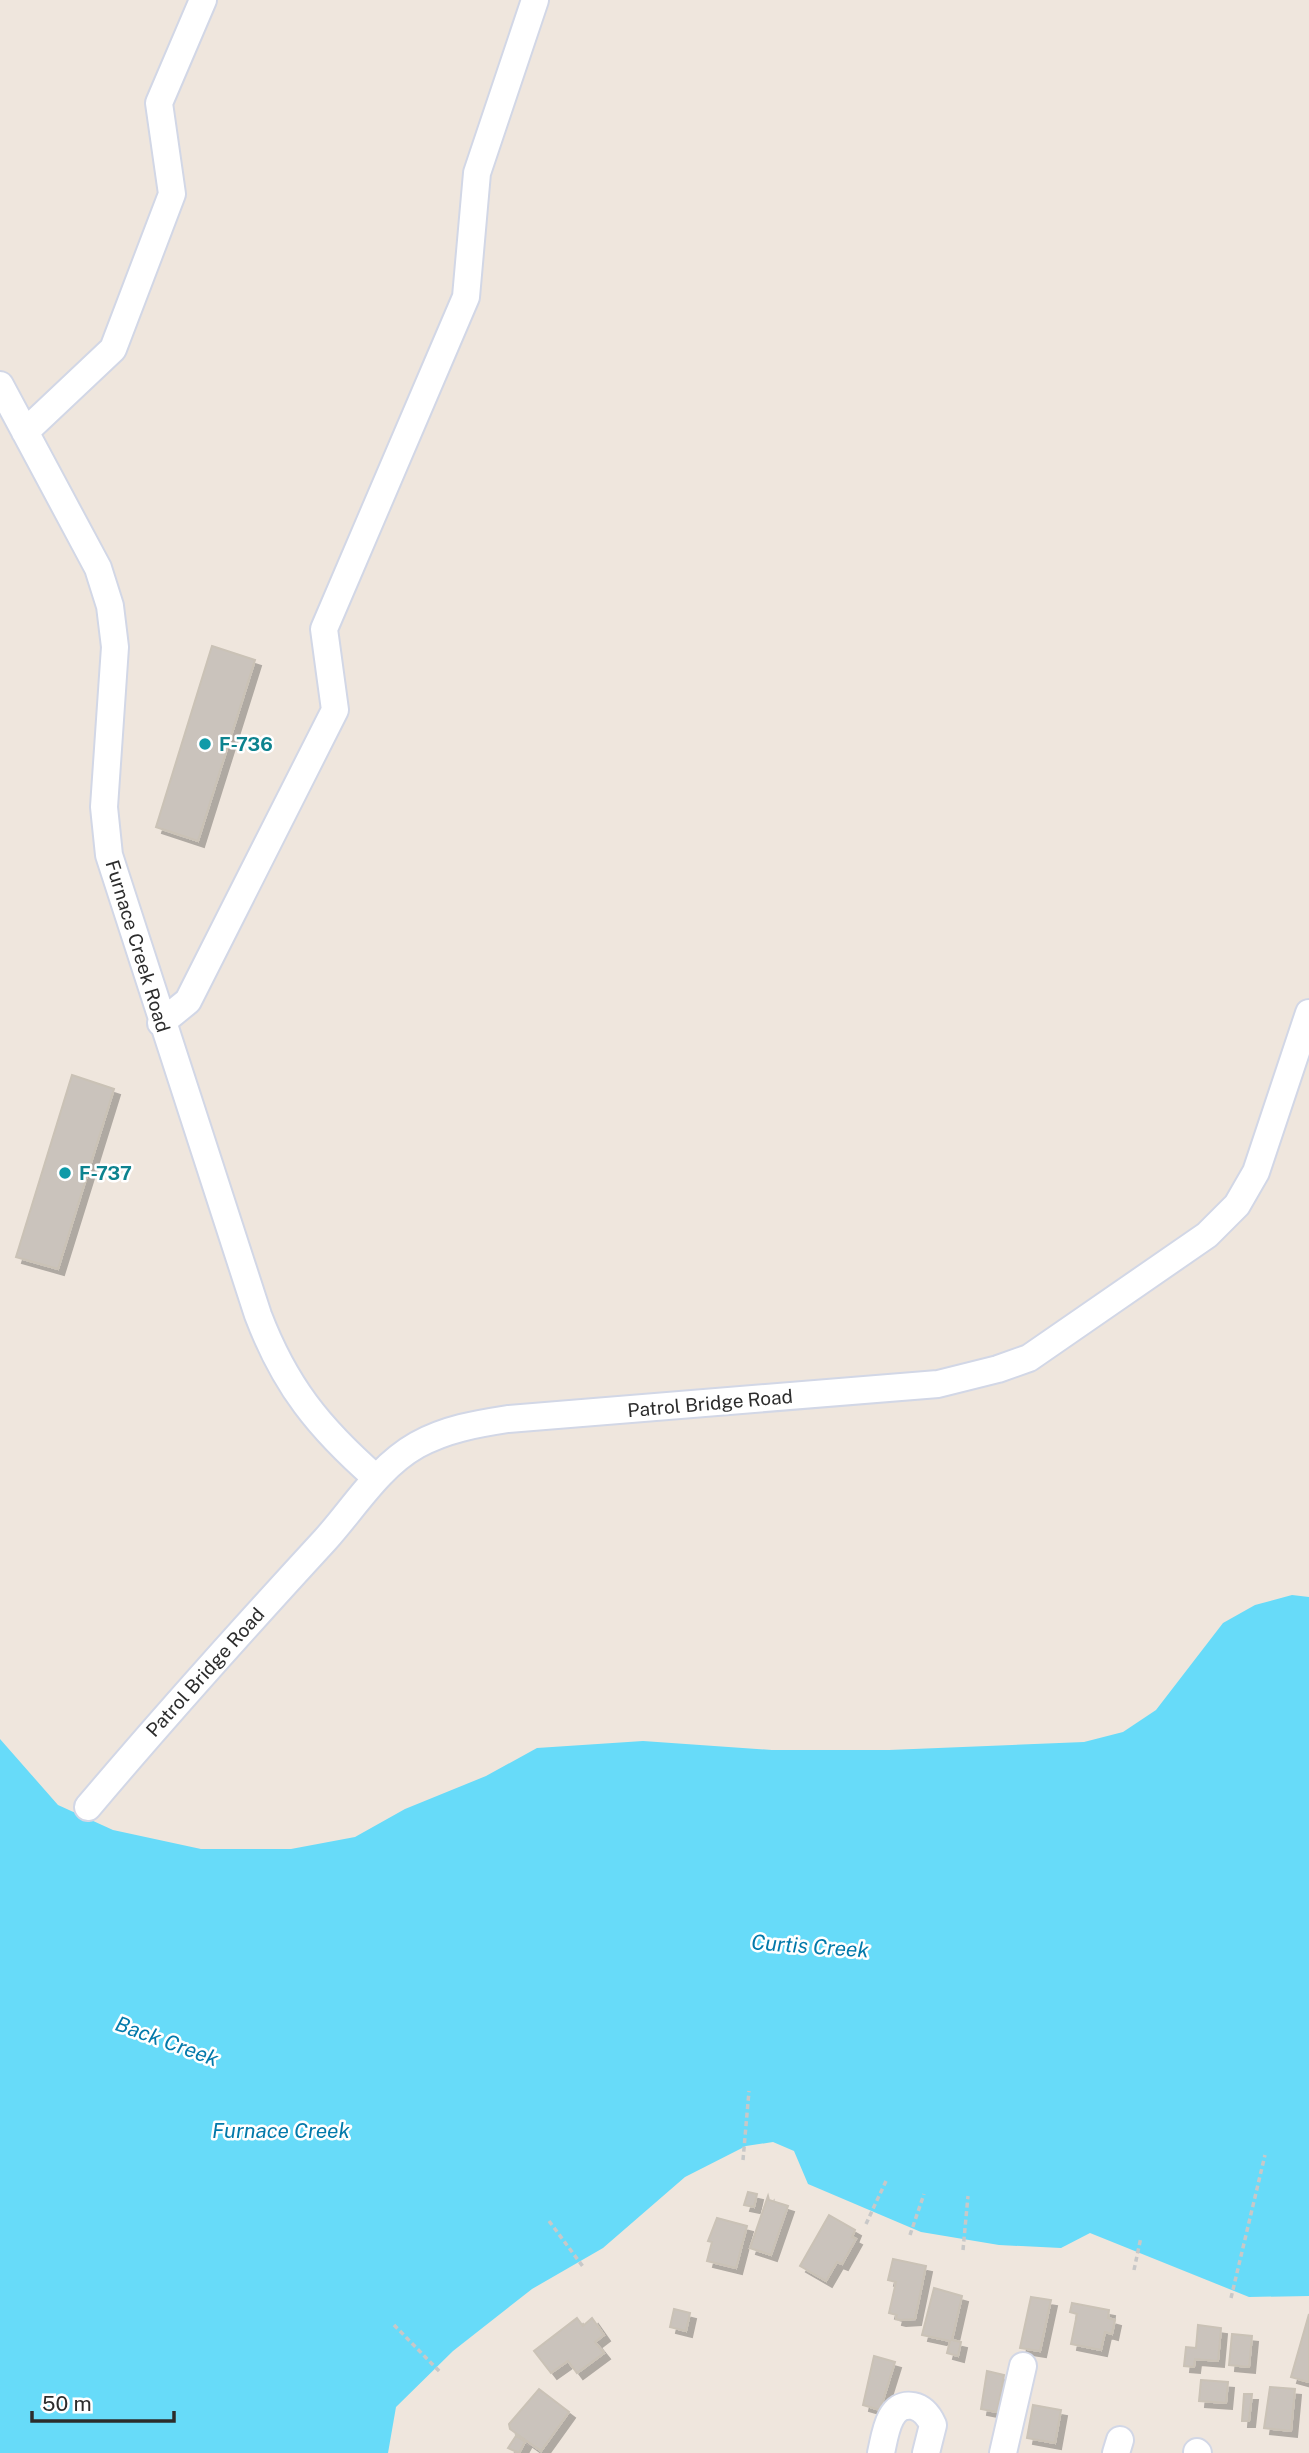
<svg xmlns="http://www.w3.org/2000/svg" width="1309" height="2453" font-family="'Public Sans',sans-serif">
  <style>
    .water { fill: #67dbf9 }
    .building { fill: #cac3bc; stroke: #cac2b6; stroke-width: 2; filter: url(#shadow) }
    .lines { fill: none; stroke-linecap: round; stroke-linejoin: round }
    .minor-casing { stroke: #d2d7e6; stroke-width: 30 }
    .path { stroke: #c8c8c8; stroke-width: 3.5; stroke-dasharray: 5 3.5; stroke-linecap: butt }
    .minor { stroke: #fff; stroke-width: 26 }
    .culture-dot { fill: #0f9aa8; stroke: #fff; stroke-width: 2.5 }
    .labels { text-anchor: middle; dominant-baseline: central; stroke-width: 5; stroke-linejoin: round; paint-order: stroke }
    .culture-label { font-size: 19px; font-weight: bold; fill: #0d838f; stroke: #fff; text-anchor: start }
    .street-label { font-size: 19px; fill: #2c2c2c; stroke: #fff }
    .water-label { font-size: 21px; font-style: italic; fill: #0279aa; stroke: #fff }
  </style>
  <defs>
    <filter id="shadow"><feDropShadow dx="6" dy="6" stdDeviation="0" flood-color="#0004"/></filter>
  </defs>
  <rect width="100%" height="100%" fill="#efe6dd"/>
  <path class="water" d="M1292,1595L1309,1597V2296L1249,2297L1090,2233L1061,2248L999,2245L921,2232L808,2184L794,2151L773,2142L746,2146L685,2177L603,2248L532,2289L453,2351L396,2407L388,2453H0V1739L58,1805L113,1830L201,1849H291L355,1837L405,1809L486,1776L537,1748L643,1741L772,1750H889L1084,1742L1123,1732L1156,1710L1223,1623L1255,1605Z"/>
  <path class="building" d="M212,646L255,660L198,841L156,827Z
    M72,1075L114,1089L58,1269L16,1257Z
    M748,2192L757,2194L754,2207L744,2205Z
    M768,2196L769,2200L788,2206L771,2255L750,2248Z
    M829,2215L855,2230L852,2237L856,2239L842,2264L837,2262L826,2281L800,2266Z
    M717,2218L747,2226L736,2268L707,2261L712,2242L708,2241Z
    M893,2259L926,2266L915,2319L900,2320L896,2319L897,2315L889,2313L896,2282L888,2280Z
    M934,2288L962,2296L952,2340L961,2342L958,2356L947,2353L950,2341L922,2335Z
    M1031,2297L1051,2300L1040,2351L1020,2348Z
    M1072,2303L1109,2310L1108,2318L1115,2320L1112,2334L1105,2332L1101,2350L1071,2344L1077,2314L1070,2312Z
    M674,2309L690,2313L686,2331L670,2327Z
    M1309,2314V2382L1291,2377Z
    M577,2318L583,2326L592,2318L604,2335L595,2342L604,2353L577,2373L568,2361L551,2373L534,2351Z
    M1198,2325L1221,2328L1218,2361L1195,2359L1194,2367L1184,2366L1186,2347L1196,2348Z
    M1232,2334L1252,2336L1249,2367L1229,2365Z
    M874,2356L895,2362L880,2410L863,2405Z
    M987,2371L1004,2375L997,2412L981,2409Z
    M1201,2380L1228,2382L1226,2403L1199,2401Z
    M1270,2387L1295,2389L1291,2431L1264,2428Z
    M539,2389L569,2412L541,2451L510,2429L509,2424Z
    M1244,2394H1252L1249,2421H1242Z
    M1033,2405L1061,2410L1055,2443L1027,2438Z
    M516,2436L525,2442L519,2453L508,2448Z"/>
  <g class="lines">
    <g class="minor-casing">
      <path id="minor" d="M0,385L98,568L110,606L115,647L104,807L109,855L258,1315C285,1386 319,1428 376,1478
        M25,432L113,349L172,194L159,103L203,0
        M161,1023L188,1001L335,710L324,629L466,297L477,173L535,0
        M88,1807C165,1716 244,1628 325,1540C354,1508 378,1467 417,1445C446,1429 476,1424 508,1419L938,1384L998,1369L1029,1358L1207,1235L1237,1205L1256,1172L1309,1013
        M1197,2452L1198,2453
        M881,2453C885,2436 888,2402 913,2406C923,2408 929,2416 933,2425L926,2453
        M1003,2453L1023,2366
        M1116,2453L1120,2440"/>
    </g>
    <path class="path" d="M743,2160L749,2091
      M549,2221L584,2268
      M866,2224L886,2181
      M910,2235L924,2194
      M963,2250L968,2196
      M1134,2270L1141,2237
      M1231,2298L1265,2155
      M394,2325L441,2373"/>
    <use href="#minor" class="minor"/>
  </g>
  <g class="culture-dot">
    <circle cx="205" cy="744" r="7"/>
    <circle cx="65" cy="1173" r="7"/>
  </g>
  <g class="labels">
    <g class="culture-label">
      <text x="219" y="744">F-736</text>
      <text x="79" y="1173">F-737</text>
    </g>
    <g class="street-label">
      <text transform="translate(138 946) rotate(73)">Furnace Creek Road</text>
      <text transform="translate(710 1403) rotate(-5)">Patrol Bridge Road</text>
      <text transform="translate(205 1672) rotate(-48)">Patrol Bridge Road</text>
    </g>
    <g class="water-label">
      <text transform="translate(810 1946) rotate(4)">Curtis Creek</text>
      <text transform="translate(167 2041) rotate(20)">Back Creek</text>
      <text x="281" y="2130">Furnace Creek</text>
    </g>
  </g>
  <path d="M32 2411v10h142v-10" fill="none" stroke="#2c2c2c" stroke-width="3.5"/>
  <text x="42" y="2411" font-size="21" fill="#2c2c2c" stroke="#ffffff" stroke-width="5" paint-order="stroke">50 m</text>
</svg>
